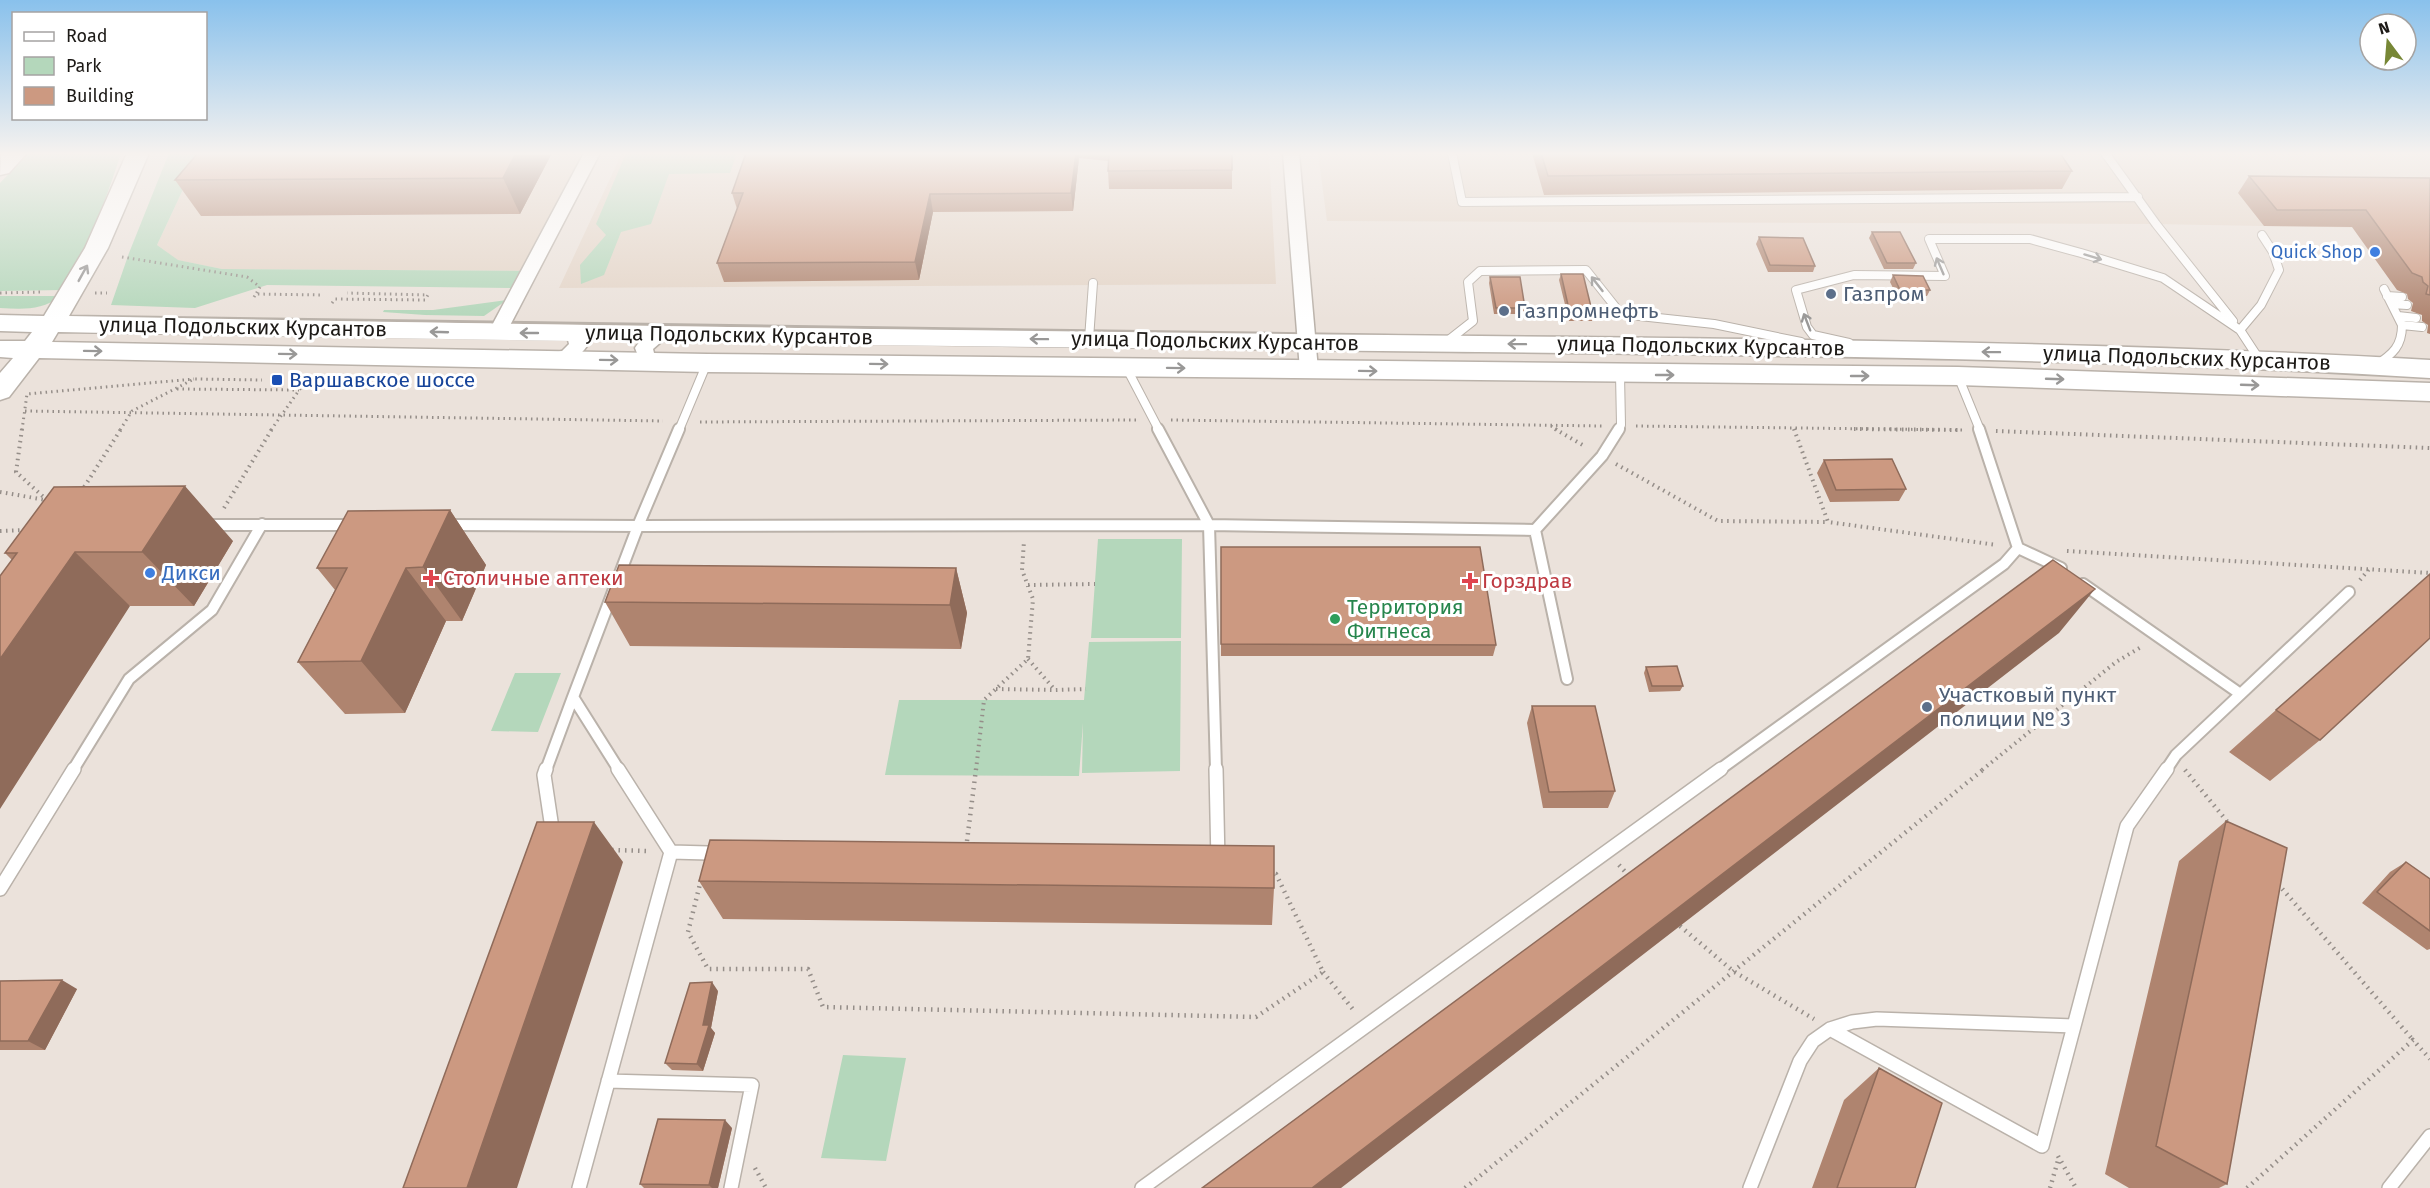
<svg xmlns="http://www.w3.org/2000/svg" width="2430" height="1188" font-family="'Fira Sans',sans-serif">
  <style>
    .built { fill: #e4d5c8 }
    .green { fill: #b4d7bb }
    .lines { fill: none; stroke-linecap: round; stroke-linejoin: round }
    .lane-far2-casing { stroke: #bab2aa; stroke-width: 10 }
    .lane-far1-casing { stroke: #bab2aa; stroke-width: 14 }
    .lane-casing { stroke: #bab2aa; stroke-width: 16 }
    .street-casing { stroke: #bab2aa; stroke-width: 3 }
    .secondary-casing { stroke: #bab2aa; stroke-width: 3 }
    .primary-casing { stroke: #bab2aa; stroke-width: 3 }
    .path-far2 { stroke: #958e89; stroke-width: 3; stroke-dasharray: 1.5 4; stroke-linecap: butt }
    .path-far1 { stroke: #958e89; stroke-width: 4; stroke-dasharray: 1.5 4.5; stroke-linecap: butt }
    .path { stroke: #958e89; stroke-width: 4.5; stroke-dasharray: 1.5 5; stroke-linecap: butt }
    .lane-far2 { stroke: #fff; stroke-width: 8 }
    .lane-far1 { stroke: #fff; stroke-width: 10 }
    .lane { stroke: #fff; stroke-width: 13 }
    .street { fill: #fff; fill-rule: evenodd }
    .secondary { fill: #fff; fill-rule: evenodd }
    .primary { fill: #fff; fill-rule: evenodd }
    .wall { fill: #af846f }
    .shaded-wall { fill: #8f6b5a }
    .building { fill: #cc9981; stroke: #8f6b5a; stroke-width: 1.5 }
    .oneway { stroke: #999897 }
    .shop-dot { fill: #3f7fe0; stroke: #fff; stroke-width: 2 }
    .service-dot { fill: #5c6f8a; stroke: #fff; stroke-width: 2 }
    .transit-dot { fill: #1a4fb4; stroke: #fff; stroke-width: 2 }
    .health-dot { fill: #e0444e; stroke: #fff; stroke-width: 2 }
    .leisure-dot { fill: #2e9e5b; stroke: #fff; stroke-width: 2 }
    .labels { text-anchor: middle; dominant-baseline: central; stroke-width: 6; stroke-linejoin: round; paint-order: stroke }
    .far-shop-label { font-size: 18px; fill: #366cbe; stroke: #fff; text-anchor: end }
    .service-label { font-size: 21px; fill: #4e5e75; stroke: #fff; text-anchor: start }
    .street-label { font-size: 21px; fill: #1d1a17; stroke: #fff }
    .transit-label { font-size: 21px; fill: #164399; stroke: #fff; text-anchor: start }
    .shop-label { font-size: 21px; fill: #366cbe; stroke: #fff; text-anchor: start }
    .health-label { font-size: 21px; fill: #be3a42; stroke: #fff; text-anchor: start }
    .leisure-label { font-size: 21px; fill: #27864d; stroke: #fff; text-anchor: start }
  </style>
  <rect width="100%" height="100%" fill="#ebe2db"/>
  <path class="built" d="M200,153H590L532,271L222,269L177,260L157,245Z
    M622,153H1269L1276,284L559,288Z
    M1318,153H2430V229L2156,224L1327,221Z"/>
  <path class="green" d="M29,153H121C106,201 88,246 63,290L0,291V183Z
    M169,153H200L157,245L178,260L222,269L532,271L518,288L267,285L195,308L111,305L129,253Z
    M626,153H737L730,173L669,174L651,224L621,232L604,275L581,284L580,265L606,235L596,224Z
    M0,296H60C42,311 22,309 0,308Z
    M507,300L484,316L425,315L383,312L384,310H433Z
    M1098,539H1182L1181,638H1091Z
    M1181,641L1180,771L1082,773L1083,723L1079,776L885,775L899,700H1084L1089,642Z
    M515,673H561L538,732L491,731Z
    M843,1055L906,1058L886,1161L821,1158Z"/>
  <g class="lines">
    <g class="lane-far2-casing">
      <path id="lane-far2" d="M1452,153L1462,202L2138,197
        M2105,153L2156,224L2233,321
        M2384,289L2402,325
        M2387,296L2402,297
        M2392,304L2407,305
        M2398,316L2416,318
        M1089,339L1093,283
        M1445,343L1473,321L1468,282L1480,271L1586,270L1621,314L1714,324L1801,342
        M1849,343L1813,335L1807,327L1796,290L1854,275L1945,276L1929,239H2030L2081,253L2163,278L2240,330
        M2259,359L2240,330L2261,305L2279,270L2273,252L2262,235
        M2376,365C2393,354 2402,346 2402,325L2422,327
        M1126,367L1159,430
        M1958,376L1980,430
        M679,430L707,363
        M1618,430L1621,425L1620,374"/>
    </g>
    <g class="lane-far1-casing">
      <path id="lane-far1" d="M1158,429L1209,525L1535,530
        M206,525H355
        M446,525L638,526L679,429
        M2018,548L2061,568
        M2083,584L2239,693
        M1567,679L1535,530L1602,456L1619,429
        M73,770L129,679L212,610L262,524
        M546,770L573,697
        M619,770L573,697L638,526L1209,525L1216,770
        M1719,770L2004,564L2018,548L1979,429
        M2166,770L2176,755L2349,592"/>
    </g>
    <g class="lane-casing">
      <path id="lane" d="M546,769L544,775L553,835
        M618,769L671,852L965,860L1218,862L1216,769
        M0,889L74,769
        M1830,1029L2042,1146L2074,1026
        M608,1081L752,1085L731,1188
        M579,1188L671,852
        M1142,1188L1721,769
        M1750,1188L1800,1061L1813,1041L1830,1029L1852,1022L1877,1019L2074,1026L2127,826L2167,769
        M2389,1188L2430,1136"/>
    </g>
    <g class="street-casing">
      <path id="street" d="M584,153H600L506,333L503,337H491L488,333Z
        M1283,153H1299L1318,370L1315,374H1303L1300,370Z
        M565,327L583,333L587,346C579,359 561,367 546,363L543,359L546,355L562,351L569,344L568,340L559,337L556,333L559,329Z
        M671,328L677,330L680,334L677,338L661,342L653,349L654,353L665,357L668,361L665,365L659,367L640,361L635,348C644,334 656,332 671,328Z"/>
    </g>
    <g class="secondary-casing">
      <path id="secondary" d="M127,153H149L108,248L69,316C508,325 947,330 1386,335C1734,339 2082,340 2430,360V378C2081,357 1731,355 1381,351C940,346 499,341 58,332L52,342L707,354L1958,367L2430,383V401L1958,385L707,372L39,358L9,397L0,400V373L13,358L0,357V341H25L32,332L0,331V315L44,316L85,248Z"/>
    </g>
    <g class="primary-casing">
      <path id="primary" d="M1,153H27L9,173L0,175Z"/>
    </g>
    <path class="path-far2" d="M122,257L247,277L260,287L256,294
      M0,293L43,292
      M95,293H107
      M254,297L256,294L323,295
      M332,303L335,299L425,300L428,295L347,293
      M290,380L324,379
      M177,389L299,390
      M25,411L663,421
      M1171,420L1602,426
      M700,422L1137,420
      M1551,426L1558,430
      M1636,426L1962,430
      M22,430L27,394L194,379
      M120,430L132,411L194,379L262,380
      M271,430L302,386L383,382L385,377"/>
    <path class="path-far1" d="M22,429L16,472L48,501
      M1555,429L1586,447
      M1794,429L1828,522L1997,545
      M1854,429L1962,430
      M1996,431L2430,448
      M1616,464L1718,521L1828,522
      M0,492L46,500
      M81,492L121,429
      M224,508L272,429
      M0,531L26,530
      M2067,551L2430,573
      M2360,580L2370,568
      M1028,585L1095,584
      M1028,659L1055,690L1086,689
      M996,689L1054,690
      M976,770L984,700L1028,659L1033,599L1022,570L1024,541
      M1982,770L2116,662L2141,647"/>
    <path class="path" d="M2185,770L2230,825
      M967,841L976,769
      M612,850L649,851
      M1619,865L1630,877
      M701,880L688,932L708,969H808L823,1007L1256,1017L1323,972L1276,874L1269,872
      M2278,884L2413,1040
      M1680,926L1733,971L1814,1019
      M1323,972L1355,1012
      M2058,1156L2076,1188
      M755,1168L766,1188
      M1465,1188L1984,769
      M2050,1188L2059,1157
      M2247,1188L2413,1040L2430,1059"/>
    <use href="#lane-far2" class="lane-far2"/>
    <use href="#lane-far1" class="lane-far1"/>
    <use href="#lane" class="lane"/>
    <use href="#street" class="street"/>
    <use href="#secondary" class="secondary"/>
    <use href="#primary" class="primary"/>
  </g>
  <path class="wall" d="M552,153L520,214L201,216L175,180Z
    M746,153H1232V189H1109L1108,171V161L1079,158L1073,211L933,212L919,280L724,282L717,263L737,209L732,193Z
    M1532,153H2060L2072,171L2062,189L1544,195Z
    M2249,176L2430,178V334L2427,333L2428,325L2422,321V315L2411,311L2413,303L2408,299L2407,294L2397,290L2352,227L2264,226L2238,193Z
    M1872,232L1916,263L1913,269H1884L1869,238Z
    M1759,237L1815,266L1813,272H1768L1756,244Z
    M1561,274L1593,315L1592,321H1569L1559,280Z
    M1893,275L1930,290L1927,296H1897L1890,282Z
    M1490,277L1525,308L1524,314H1494L1489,283Z
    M1824,460L1906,489L1899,501L1830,502L1817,473Z
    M450,510L486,565L462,621H446L405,713L345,714L298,662L335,590L317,568Z
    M233,541L194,606H130L12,560L5,553Z
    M1221,547L1496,645L1493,656H1221Z
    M956,568L967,613L961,649L630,646L605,602Z
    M1646,667L1683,686L1680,691L1649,692L1644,673Z
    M1532,706L1615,791L1608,808H1543L1527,723Z
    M2276,710L2320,740L2270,781L2229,752Z
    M2226,821L2227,1184L2219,1188H2129L2105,1174L2179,861Z
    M2406,862L2430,879V949L2427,950L2362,903L2390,872Z
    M699,881L1274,888L1272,925L723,919Z
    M0,981L77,989L45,1050H0Z
    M718,991L711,1028L715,1033L703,1071L672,1070L665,1063Z
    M1879,1068L1915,1188H1812L1844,1100Z
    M732,1128L718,1188H644L640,1184Z"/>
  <path class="shaded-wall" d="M516,153H552L520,214L503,178Z
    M1076,153H1079V158L1073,211L1071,193Z
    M930,194L933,212L919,280L915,262Z
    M185,486L233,541L194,606L142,552Z
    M450,510L486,565L462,621L423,567Z
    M75,552L130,606L0,809V659Z
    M406,568L446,621L405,713L361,661Z
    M956,568L967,613L961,649L950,605Z
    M2095,589L2059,633L1341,1188H1312Z
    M594,822L623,862L517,1188H467Z
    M62,980L77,989L45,1050L28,1041Z
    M712,982L718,991L711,1028L715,1033L703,1071L697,1064L703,1025Z
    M725,1120L732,1128L718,1188H712L709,1185Z"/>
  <path class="building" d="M198,153H516L503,178L175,180Z
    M746,153H1076L1071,193L930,194L915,262L717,263L743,193H732Z
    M1109,153H1232V170L1108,171Z
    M1541,153H2060L2072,171L1548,176Z
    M2249,176L2430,178V295L2426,294L2428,286L2423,282L2422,277L2412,273L2366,210H2277Z
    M1872,232H1900L1916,263H1887Z
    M1759,237L1803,238L1815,266L1770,265Z
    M1561,274H1583L1593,315L1570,314Z
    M1893,275L1923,276L1930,290H1900Z
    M1490,277H1520L1525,308H1496Z
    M1892,459L1906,489L1836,490L1824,460Z
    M185,486L142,552H75L0,659V576L17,553H5L54,487Z
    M450,510L423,567L406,568L361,661L298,662L347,568H317L348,511Z
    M1221,547H1480L1496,645L1221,644Z
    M2053,560L2095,589L1312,1188H1202Z
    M619,565L956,568L950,605L605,602Z
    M2430,574V638L2320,740L2276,710Z
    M1677,666L1683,686H1652L1646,667Z
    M1532,706H1595L1615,791L1549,792Z
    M2226,821L2287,848L2227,1184L2156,1146Z
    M537,822H594L467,1188H403Z
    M710,840L1274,846V888L699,881Z
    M2406,862L2430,879V931L2377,892Z
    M62,980L28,1041H0V981Z
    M712,982L703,1025H709L697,1064L665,1063L690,983Z
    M1879,1068L1942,1103L1915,1188H1837Z
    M658,1119L725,1120L709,1185L640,1184Z"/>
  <defs><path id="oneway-shaft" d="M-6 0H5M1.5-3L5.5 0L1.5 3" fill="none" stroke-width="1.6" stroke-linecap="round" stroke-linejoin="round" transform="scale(1.5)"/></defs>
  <g class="oneway">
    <use href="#oneway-shaft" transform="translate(2093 257) rotate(17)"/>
    <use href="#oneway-shaft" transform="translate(1940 266) rotate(-113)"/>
    <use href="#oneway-shaft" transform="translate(83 273) rotate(-61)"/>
    <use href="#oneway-shaft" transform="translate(1597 284) rotate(-128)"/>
    <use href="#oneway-shaft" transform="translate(1807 322) rotate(-111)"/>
    <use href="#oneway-shaft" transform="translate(439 332) rotate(-178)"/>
    <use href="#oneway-shaft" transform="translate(529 333) rotate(180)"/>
    <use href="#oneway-shaft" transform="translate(1039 339) rotate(-179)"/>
    <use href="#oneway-shaft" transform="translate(1517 344) rotate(-179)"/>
    <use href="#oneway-shaft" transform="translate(93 351) rotate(1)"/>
    <use href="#oneway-shaft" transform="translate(1991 352) rotate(-179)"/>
    <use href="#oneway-shaft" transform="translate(288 354) rotate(1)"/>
    <use href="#oneway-shaft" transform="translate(609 360) rotate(1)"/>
    <use href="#oneway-shaft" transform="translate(879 364) rotate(1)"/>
    <use href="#oneway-shaft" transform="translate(1176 368) rotate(1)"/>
    <use href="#oneway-shaft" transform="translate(1368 371) rotate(1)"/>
    <use href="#oneway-shaft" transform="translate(1665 375)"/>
    <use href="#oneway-shaft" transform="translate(1860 376)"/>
    <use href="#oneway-shaft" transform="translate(2055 379) rotate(2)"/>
    <use href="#oneway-shaft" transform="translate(2250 385) rotate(2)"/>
  </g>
  <linearGradient id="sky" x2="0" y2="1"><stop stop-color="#89c1ec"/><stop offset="0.48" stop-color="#f6f2ef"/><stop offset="1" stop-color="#f6f2ef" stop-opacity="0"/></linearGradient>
  <rect width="2430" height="320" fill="url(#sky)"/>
  <g class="shop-dot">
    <circle cx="2375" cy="252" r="6"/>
    <circle cx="150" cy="573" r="6"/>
  </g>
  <g class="service-dot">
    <circle cx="1831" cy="294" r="6"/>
    <circle cx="1504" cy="311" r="6"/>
    <circle cx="1927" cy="707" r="6"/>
  </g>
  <rect class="transit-dot" x="271" y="374" width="12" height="12" rx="3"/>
  <g class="health-dot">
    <path d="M428 569h6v6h6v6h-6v6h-6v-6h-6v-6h6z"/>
    <path d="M1467 572h6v6h6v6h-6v6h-6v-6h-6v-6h6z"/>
  </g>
  <circle class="leisure-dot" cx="1335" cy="619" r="6"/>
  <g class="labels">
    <g class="far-shop-label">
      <text x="2363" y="252">Quick Shop</text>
    </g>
    <g class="service-label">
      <text x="1843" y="294">Газпром</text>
      <text x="1516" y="311">Газпромнефть</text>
      <text x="1939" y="695">Участковый пункт<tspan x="1939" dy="24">полиции № 3</tspan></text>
    </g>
    <g class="street-label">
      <text transform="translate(243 327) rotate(1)">улица Подольских Курсантов</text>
      <text transform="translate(729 335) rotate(1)">улица Подольских Курсантов</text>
      <text transform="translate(1215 341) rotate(1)">улица Подольских Курсантов</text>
      <text transform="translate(1701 346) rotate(1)">улица Подольских Курсантов</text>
      <text transform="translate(2187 358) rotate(2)">улица Подольских Курсантов</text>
    </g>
    <g class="transit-label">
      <text x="289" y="380">Варшавское шоссе</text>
    </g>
    <g class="shop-label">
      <text x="162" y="573">Дикси</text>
    </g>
    <g class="health-label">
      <text x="443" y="578">Столичные аптеки</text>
      <text x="1482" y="581">Горздрав</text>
    </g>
    <g class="leisure-label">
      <text x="1347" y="607">Территория<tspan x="1347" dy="24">Фитнеса</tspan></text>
    </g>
  </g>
  <rect x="12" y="12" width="195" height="108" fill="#ffffff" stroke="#a5a3a2" stroke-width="1.5"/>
  <rect x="24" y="32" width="30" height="9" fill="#ffffff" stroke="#a5a3a2" stroke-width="1.5"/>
  <text x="66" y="42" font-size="18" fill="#1d1a17">Road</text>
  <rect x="24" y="57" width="30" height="18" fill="#b4d7bb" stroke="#a5a3a2" stroke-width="1.5"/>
  <text x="66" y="72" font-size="18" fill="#1d1a17">Park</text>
  <rect x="24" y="87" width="30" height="18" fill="#cc9981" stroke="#a5a3a2" stroke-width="1.5"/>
  <text x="66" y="102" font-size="18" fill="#1d1a17">Building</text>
  <g transform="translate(2388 42) rotate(344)"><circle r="28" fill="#ffffff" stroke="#a5a3a2" stroke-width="1.5"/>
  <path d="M0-4.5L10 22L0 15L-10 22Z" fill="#778736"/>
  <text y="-9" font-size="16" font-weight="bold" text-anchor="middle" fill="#1d1a17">N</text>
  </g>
</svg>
